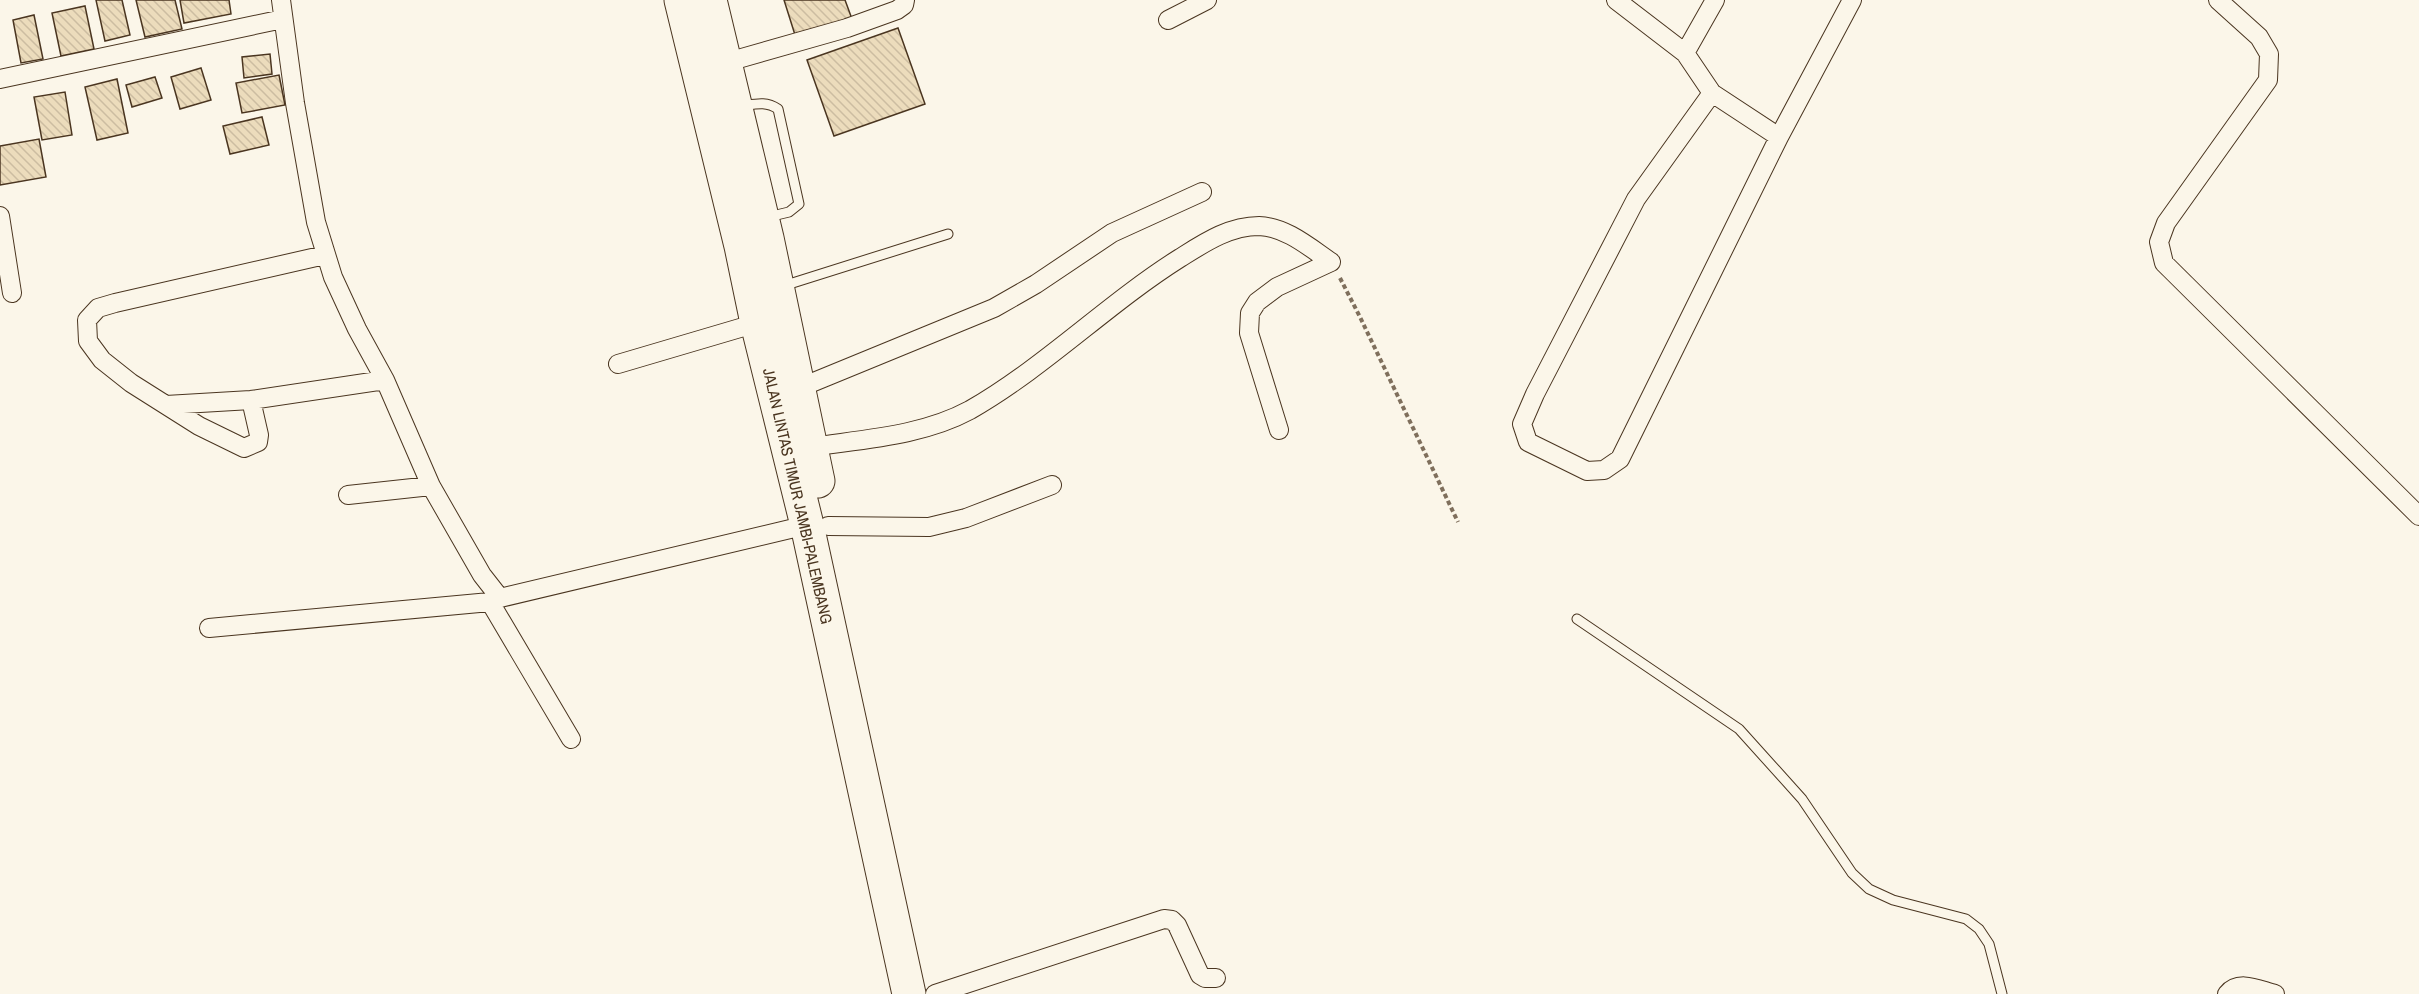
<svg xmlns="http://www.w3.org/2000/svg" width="2419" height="994" font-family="'Archivo Narrow',sans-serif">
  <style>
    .building { fill: url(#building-back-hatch); stroke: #4a3520; stroke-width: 1.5 }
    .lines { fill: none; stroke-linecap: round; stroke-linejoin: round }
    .lane-casing { stroke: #4a3520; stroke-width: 11 }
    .street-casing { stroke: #4a3520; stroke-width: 20 }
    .highway-casing { stroke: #4a3520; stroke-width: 35 }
    .path { stroke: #7f6f5c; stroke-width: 4; stroke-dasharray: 4.5 3; stroke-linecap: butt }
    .lane { stroke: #fbf6e9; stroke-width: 9 }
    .street { stroke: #fbf6e9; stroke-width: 18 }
    .highway { stroke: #fbf6e9; stroke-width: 33 }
    .labels { text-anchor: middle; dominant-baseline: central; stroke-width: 4.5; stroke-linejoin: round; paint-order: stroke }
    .street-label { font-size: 16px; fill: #4a3520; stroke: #fbf6e9 }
  </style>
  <defs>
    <pattern id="building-back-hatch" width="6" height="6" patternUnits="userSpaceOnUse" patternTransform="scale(1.5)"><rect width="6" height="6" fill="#ecdcbc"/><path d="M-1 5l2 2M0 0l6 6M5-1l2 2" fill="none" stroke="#ccbda1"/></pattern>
  </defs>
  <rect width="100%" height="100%" fill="#fbf6e9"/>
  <path class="building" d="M96,0H122L130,35L105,41Z
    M136,0H175L182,29L145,37Z
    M180,0H229L231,14L184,23Z
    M784,0H845L852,19L796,38Z
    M85,6L94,49L61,56L52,13Z
    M34,15L43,59L21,63L13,20Z
    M898,28L925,104L834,136L807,60Z
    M270,54L272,74L244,78L242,57Z
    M201,68L211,100L180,109L171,77Z
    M279,75L285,105L242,113L236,83Z
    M155,77L162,98L132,107L126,85Z
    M117,79L128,133L97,140L85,87Z
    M65,92L72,135L42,140L34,97Z
    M262,117L269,145L230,154L223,126Z
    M39,139L46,177L0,185V146Z"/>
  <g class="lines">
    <g class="lane-casing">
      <path id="lane" d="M742,106C756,104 766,101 778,109L799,204L789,212L768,217
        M783,286L948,234
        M1577,619L1739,729L1802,799L1852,873L1869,889L1893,900L1966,919L1979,929L1989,944L2002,994"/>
    </g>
    <g class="street-casing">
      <path id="street" d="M281,0L295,103L316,222L333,277L357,329L385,380L431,486L482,575L500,598
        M1616,0L1685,53L1712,93L1779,137
        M2218,0L2259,37L2269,54L2268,80L2166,223L2159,242L2164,263L2419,516
        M1168,20L1207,0
        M1685,53L1715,0
        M724,63L847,28L897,10L904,5L905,0
        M0,79L283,19
        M1712,93L1636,199L1535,394L1522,424L1528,442L1587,471L1604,470L1620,459L1779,137L1852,0
        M0,216L12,293
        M618,364L757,323
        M799,388L994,308L1036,284L1112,233L1202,192
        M251,400L259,435L258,442L244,448L199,426L131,383L102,360L88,341L87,320L98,308L115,303L325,255
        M166,405L251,400L385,380
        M811,447C864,439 922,436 970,410C1045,367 1107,304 1180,258C1204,243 1229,226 1259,226C1286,227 1309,247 1331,262L1277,287L1257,302L1250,313L1249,333L1279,430
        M348,495L431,486
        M828,526L929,527L966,518L1052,485
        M490,602L571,739
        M209,628L490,602L500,598L807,525
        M935,994L1164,919L1172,920L1177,925L1200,975L1205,978H1216
        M2227,994C2239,979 2259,990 2275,994"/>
    </g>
    <g class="highway-casing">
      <path id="highway" d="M681,0L741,246L757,323L807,525L909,994
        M710,0L767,238L818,481"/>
    </g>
    <path class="path" d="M1340,278L1360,317L1458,522"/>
    <use href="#lane" class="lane"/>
    <use href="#street" class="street"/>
    <use href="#highway" class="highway"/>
  </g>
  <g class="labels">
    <g class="street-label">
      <text transform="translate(798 496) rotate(77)">JALAN LINTAS TIMUR JAMBI-PALEMBANG</text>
    </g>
  </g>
</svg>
